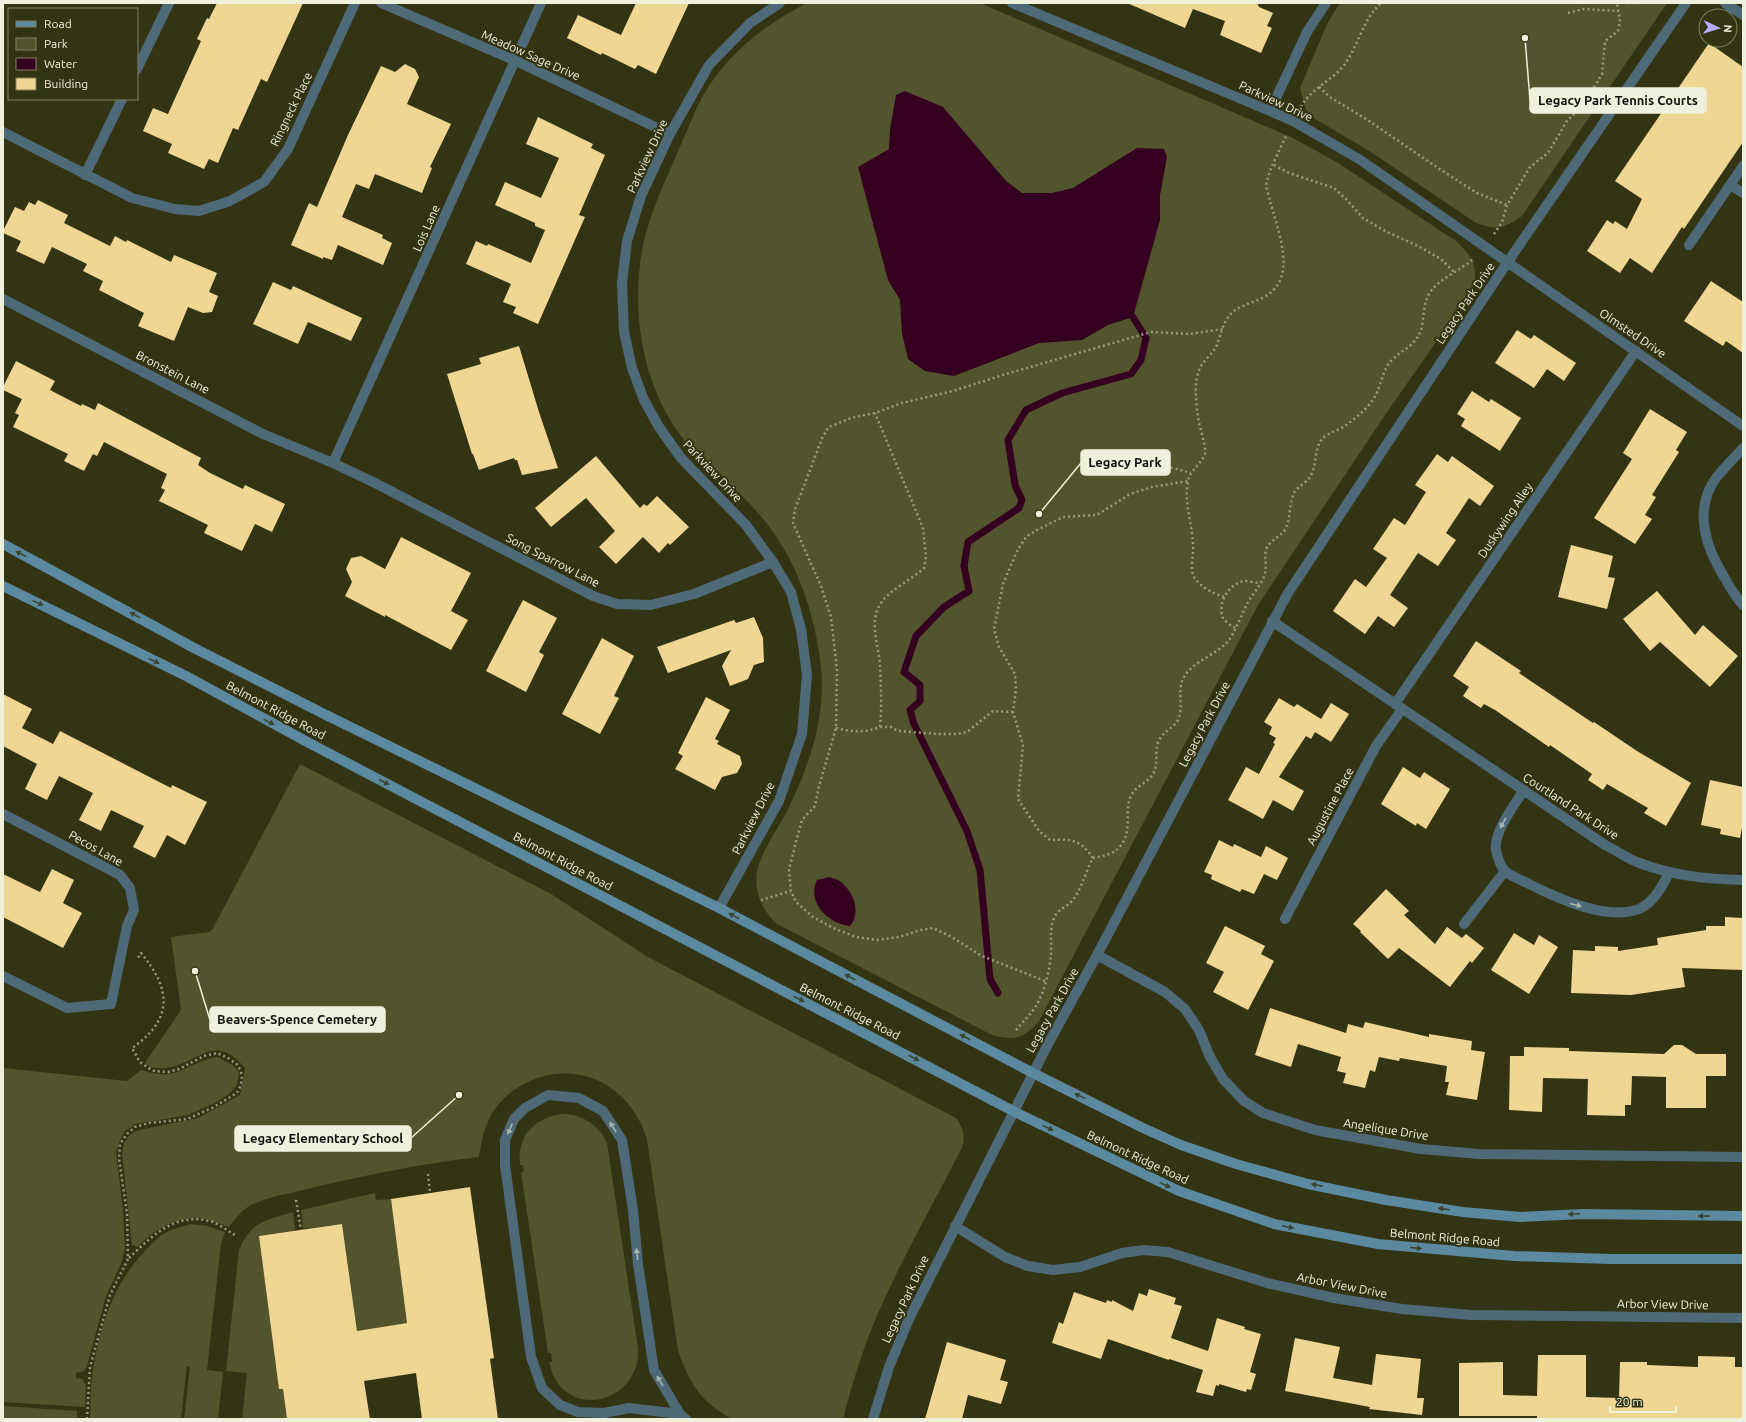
<svg xmlns="http://www.w3.org/2000/svg" width="1746" height="1422" font-family="Ubuntu,sans-serif">
  <style>
    .green { fill: #52542d }
    .water { fill: #35001f }
    .lines { fill: none; stroke-linecap: round; stroke-linejoin: round }
    .stream { stroke: #35001f; stroke-width: 7 }
    .building { fill: #efd693 }
    .path { stroke: #999b81; stroke-width: 2.5; stroke-dasharray: 2 3; stroke-linecap: butt }
    .service { stroke: #4e6a79; stroke-width: 10 }
    .minor { stroke: #4e6a79; stroke-width: 10 }
    .secondary { stroke: #5b89a0; stroke-width: 10 }
    .oneway { fill: #3b452f }
    .oneway2 { fill: #a7b4b0 }
    .labels { text-anchor: middle; dominant-baseline: central; stroke-width: 4; stroke-linejoin: round; paint-order: stroke }
    .street-label { font-size: 12px; fill: #eff1dd; stroke: #333413 }
    .leader { fill: none; stroke: #eff1dd; stroke-width: 1.5 }
    .callout-dot { fill: #eff1dd; stroke: #333413; stroke-width: 1.5 }
    .callout { fill: #eff1dd; stroke: #eff1dd; stroke-width: 1.5 }
    .callout-label { font-size: 13px; text-anchor: middle; font-weight: bold; fill: #111 }
  </style>
  <rect width="100%" height="100%" fill="#333413"/>
  <path class="green" d="M807,3H980L1293,138L1338,163L1456,241C1472,257 1479,265 1473,289L1383,418L1258,605L1039,1021C1024,1039 1014,1041 992,1035L777,924C762,910 754,893 757,872C760,854 776,831 785,815C808,770 826,719 821,667C814,605 792,546 747,501C729,482 707,466 689,446C640,389 627,300 647,230C654,204 666,180 676,156C683,140 690,123 697,107C720,60 761,26 807,3Z
    M1340,3H1667L1522,216C1504,228 1497,231 1476,223L1371,152L1315,119L1306,110L1300,88L1328,22Z
    M300,764L551,894L648,957L956,1118C963,1128 966,1136 962,1148C933,1204 901,1260 876,1318C862,1351 852,1385 843,1419H732C701,1402 690,1384 678,1351L647,1139C630,1085 578,1058 526,1083C510,1091 495,1105 488,1121C483,1133 481,1144 479,1157C419,1164 361,1176 303,1190C284,1195 260,1198 245,1209C239,1214 233,1221 229,1227C220,1224 209,1219 199,1218C177,1217 152,1230 138,1247L132,1245L122,1153L124,1143L128,1137L134,1132L144,1129L198,1118L240,1095L245,1068C212,1029 198,1067 162,1068C156,1068 150,1068 145,1063L181,1010L171,937L209,932L212,930Z
    M218,1057L234,1066L239,1072L237,1085L229,1094L215,1103L188,1115L135,1124L124,1132L119,1143L116,1152L123,1210L125,1248L121,1264L106,1296L87,1366L84,1371L76,1373V1378L83,1379L86,1386L85,1407L3,1402V1068L127,1081L141,1070C181,1083 184,1062 218,1057Z
    M562,1114C582,1114 598,1124 607,1143L638,1348C641,1398 579,1419 555,1379C552,1374 551,1368 549,1362H552L551,1353H548L521,1172H524L523,1165H520C517,1136 534,1118 562,1114Z
    M375,1193L376,1200L391,1199L407,1323L357,1331L342,1224L303,1229L301,1210Z
    M293,1212L295,1231L259,1236L279,1388L283,1389L287,1419H242L247,1373L226,1371L239,1250C252,1220 265,1221 293,1212Z
    M190,1224L207,1226L225,1232L221,1244L207,1370L223,1372L218,1419H184L190,1367L187,1366L181,1419H90C91,1403 90,1386 93,1370C100,1326 114,1282 146,1250C152,1243 159,1236 167,1232C174,1228 182,1227 190,1224Z
    M3,1406L77,1411V1419H3Z"/>
  <path class="water" d="M905,91L943,107L1006,181L1022,193H1052L1073,188L1137,148L1164,149L1167,157L1160,195V220L1133,317L1108,325L1082,340L1039,343L954,376L925,371L908,359L902,333L900,300L888,280L858,167L889,149L890,129L896,95Z
    M829,877C832,878 836,879 838,880C853,889 862,912 850,926C829,924 806,902 817,880Z"/>
  <g class="lines">
    <path class="stream" d="M998,993L990,979L980,870L967,831L914,724L910,710L920,701V685L904,672L916,636L944,607L969,591L964,566L968,542L1019,508L1022,500L1015,485L1008,440L1026,410L1062,393L1131,374L1141,360L1146,338L1133,317"/>
  </g>
  <path class="building" d="M217,3H303L267,82L261,79L238,130L233,128L218,163L209,159L204,169L168,153L172,144L143,131L153,108L168,114L201,41L197,39L207,18L209,19Z
    M636,3H689L656,74L638,65L635,69L602,53L601,55L567,38L578,15L621,35Z
    M1127,3H1257L1259,7L1273,13L1267,26L1272,28L1261,53L1220,35L1225,21L1193,9L1185,28Z
    M1709,43L1743,67V142L1684,229L1682,227L1652,273L1630,258L1620,273L1587,251L1607,220L1613,224L1615,221L1627,229L1642,199L1615,181Z
    M405,64L415,69L419,77L407,104L451,124L430,167L432,168L422,193L375,174L369,189L356,184L342,217L383,235L382,238L392,243L383,265L338,245L332,260L323,257V259L291,245L309,203L317,207L348,135L381,66L395,72Z
    M538,117L593,144L591,148L605,155L579,215L585,217L538,324L513,313L516,307L503,302L511,284L466,264L476,241L487,246L488,244L531,263L545,230L535,226V223L495,205L505,182L541,198L559,158L526,144Z
    M38,200L68,215L64,223L110,246L115,236L126,242L127,240L171,262L174,255L217,273L209,292L218,296L212,312L203,313L188,307L174,341L138,326L144,313L99,290L103,281L83,271L87,264L52,247L44,264L16,251L21,241L3,233V231L15,207L24,211L29,202L35,205Z
    M1711,281L1743,302V353L1726,341L1723,346L1684,321Z
    M273,282L291,290L293,286L362,318L351,341L308,322L298,344L253,324Z
    M1517,330L1531,339L1534,335L1576,363L1564,381L1547,369L1534,388L1495,363Z
    M519,346L539,412L558,468L522,475L517,460H515L514,458L479,470L473,454H472L447,374L481,364L479,358Z
    M16,361L55,381L50,390L81,406L82,404L95,410L98,403L201,458L198,465L210,473L243,489L245,485L285,504L272,532L255,524L242,551L204,533L208,525L159,501L165,490L161,488L167,474L104,442L97,456L93,454L84,471L64,461L68,454L13,427L19,415L15,413L22,399L3,390V387Z
    M1472,391L1489,402L1491,399L1521,418L1500,451L1461,426L1465,419L1457,414Z
    M1650,409L1687,432L1676,450L1679,452L1652,495L1656,497L1645,515L1652,519L1635,544L1594,518L1632,459L1623,453Z
    M1437,454L1448,462L1452,456L1494,486L1480,506L1469,498L1446,533L1456,540L1438,566L1418,553L1390,595L1408,608L1394,627L1378,616L1365,634L1333,611L1355,579L1366,587L1387,558L1373,549L1394,518L1405,525L1426,492L1415,485Z
    M596,456L640,508L644,504L647,506L657,496L689,527L670,545L668,543L659,553L643,537L616,564L599,547L615,531L586,498L551,527L535,508Z
    M401,537L471,573L451,611L468,620L451,650L385,615V617L345,596L352,582L346,569L351,558L361,556L385,569Z
    M1571,545L1613,556L1608,577L1615,578L1607,609L1558,597Z
    M1657,591L1695,635L1703,625L1738,656L1710,687L1660,642L1650,651L1623,619Z
    M523,600L557,618L539,652L544,655L526,692L486,671Z
    M754,617L763,638L764,662L754,665L748,679L730,686L722,666L731,650L668,673L657,647L734,620L736,623Z
    M602,638L634,656L614,696L619,698L600,734L562,714Z
    M1476,641L1521,671L1519,673L1593,723L1594,722L1637,751L1691,783L1666,826L1644,813L1648,808L1607,784L1603,790L1588,780L1592,774L1550,745L1549,747L1495,710L1484,704L1481,708L1463,696L1469,687L1453,676Z
    M3,694L32,709L22,728L53,744L60,731L171,788L172,785L207,802L185,845L167,835L155,858L133,847L144,826L111,810L101,831L79,820L93,793L59,776L47,800L25,789L37,764L3,746Z
    M706,697L730,710L715,739L719,741L717,744L740,756L742,764L737,773L722,777L715,790L675,769L683,756L678,753Z
    M1279,698L1294,707L1297,704L1321,719L1331,703L1349,714L1331,742L1315,732L1311,739L1306,736L1279,777L1304,791L1293,811L1273,800L1263,819L1228,800L1246,767L1259,774L1275,744L1273,743L1276,738L1269,734L1272,727L1264,722Z
    M1403,767L1420,778L1424,772L1450,789L1426,829L1417,823L1416,826L1381,804Z
    M1710,780L1743,787V823L1740,838L1720,834L1721,829L1701,825Z
    M1219,840L1233,847L1234,844L1261,857L1266,846L1288,858L1277,880L1264,874L1254,894L1242,889L1240,892L1211,879L1212,875L1204,872Z
    M52,869L74,880L63,903L82,913L63,948L3,917V874L40,892Z
    M1386,889L1409,911L1404,915L1435,944L1447,927L1462,938L1466,934L1484,948L1472,963L1470,961L1450,987L1399,948L1388,959L1360,932L1361,931L1353,924Z
    M1725,917L1743,918V970L1682,968L1685,987L1631,995L1571,993L1573,950L1595,951V946L1618,947V951L1658,945L1657,938L1706,930V926H1725Z
    M1225,926L1265,946L1261,954L1274,961L1248,1010L1213,992L1224,972L1206,963Z
    M1514,933L1534,945L1539,935L1558,947L1529,994L1491,970Z
    M1270,1008L1346,1033L1348,1024L1363,1028L1365,1022L1429,1037V1034L1472,1041L1471,1050L1485,1052L1477,1100L1446,1095L1449,1082H1445L1447,1066L1400,1058L1399,1061L1379,1057L1375,1072L1370,1070L1365,1088L1343,1083L1346,1073L1337,1071L1341,1057L1298,1044L1291,1067L1255,1055Z
    M1674,1045H1682L1696,1054H1726V1076H1706V1108H1666V1077L1632,1076L1631,1105H1625V1116L1587,1115L1588,1079L1543,1078L1542,1112L1509,1110L1510,1056H1524V1047L1569,1048V1051L1664,1054Z
    M470,1187L494,1358L490,1359L498,1419H422L416,1373L364,1381L370,1419H287L283,1389H279L259,1236L342,1224L357,1331L407,1323L391,1199Z
    M1149,1289L1176,1298L1174,1304L1182,1306L1171,1338L1208,1351L1217,1318L1245,1327L1244,1329L1261,1334L1250,1372L1256,1374L1251,1390L1247,1389L1246,1392L1219,1384V1386L1216,1385L1213,1396L1196,1392L1203,1370L1169,1359V1360L1108,1339L1101,1359L1052,1343L1059,1322L1063,1324L1074,1292L1106,1303L1107,1300L1112,1302V1300L1133,1311L1139,1293L1147,1296Z
    M1295,1338L1340,1347L1333,1378L1372,1385L1376,1354L1421,1359L1417,1398H1424L1422,1415L1369,1409L1370,1407L1285,1391Z
    M947,1342L1006,1360L1000,1380L1008,1382L1001,1404L968,1395L962,1419H925Z
    M1538,1355H1586V1397L1619,1398L1620,1362H1647V1365L1698,1367V1356L1735,1357V1367H1743V1419H1537V1416H1459V1363L1503,1362V1395L1537,1396Z"/>
  <g class="lines">
    <path class="path" d="M1627,3H1639
      M1568,13L1583,9L1619,11
      M1319,87L1330,97L1369,121L1438,168L1477,193L1507,205
      M1301,107C1311,88 1332,81 1345,64C1359,44 1363,19 1381,3
      M1274,165L1289,173L1334,188L1345,198L1363,218L1385,231L1418,246L1441,259L1454,272
      M1494,234L1502,222L1507,205L1530,167L1548,153L1567,121L1585,103L1602,74L1605,41L1618,31L1620,21L1617,3
      M1137,458L1191,473
      M1224,597C1213,593 1200,587 1194,577C1190,569 1193,559 1193,550C1194,527 1183,504 1188,481C1190,470 1202,464 1205,453C1206,445 1199,426 1198,417C1196,401 1193,381 1201,366C1205,359 1212,354 1216,347C1220,338 1222,326 1227,319C1240,298 1270,306 1281,278C1289,257 1276,223 1270,201C1269,195 1265,187 1267,181C1269,170 1281,147 1286,136
      M1235,628C1232,626 1225,622 1223,618C1217,604 1228,584 1244,581C1248,581 1255,583 1260,583
      M880,727H891L898,731L937,734H957L967,732L993,711L1013,712
      M836,728C852,732 864,733 880,727C882,707 881,686 880,666C879,645 868,622 881,603C891,589 911,580 924,568L926,557L923,528L875,413
      M1093,858C1080,839 1071,839 1050,840L1039,831L1018,799L1023,745L1013,712L1016,690L1015,674L999,647L994,629L1003,584L1018,549L1027,536L1037,530L1063,517L1097,515L1130,494L1152,487L1188,481
      M761,900L791,891
      M1045,981L982,956L950,936L933,928L921,930L899,937L877,940L856,937L833,928L813,917L796,902L791,891L789,870L797,838L802,820L815,806L819,786L836,728L837,670L831,617L821,586L793,523L795,509L823,436L829,427L851,418L875,413L902,403L953,391L1006,374L1151,332L1190,334L1223,329
      M1016,1030C1023,1022 1030,1015 1036,1006C1044,993 1050,970 1051,954C1052,942 1049,930 1054,918C1057,910 1065,908 1071,902C1082,890 1085,872 1093,858C1105,856 1115,854 1122,844C1132,830 1124,811 1131,796C1135,787 1143,785 1150,778C1160,768 1154,754 1158,742C1163,731 1173,729 1178,720C1184,707 1177,691 1183,679C1193,659 1220,655 1231,637C1237,627 1241,616 1246,606C1251,595 1262,585 1265,573C1267,566 1264,557 1266,550C1269,541 1278,538 1284,531C1292,520 1288,503 1295,491C1300,485 1308,482 1311,475C1317,464 1314,449 1322,439C1327,433 1339,430 1345,426C1353,420 1362,413 1368,406C1381,392 1379,380 1388,365C1397,351 1414,349 1421,330C1424,319 1423,306 1428,296C1435,280 1462,270 1474,258
      M428,1174L430,1193
      M296,1200L301,1230
      M129,1258C153,1235 176,1211 213,1222C220,1225 228,1231 235,1235
      M87,1419L90,1367L110,1295L128,1259L127,1213L119,1159L120,1144L127,1134L135,1127L149,1123L187,1119L212,1108L237,1093L241,1085L242,1075L238,1065L228,1058L217,1053L204,1056L179,1069L168,1072L154,1071L147,1067L140,1062L132,1048C174,1019 171,989 141,953L138,958"/>
    <path class="service" d="M137,69L169,3
      M85,175L122,99
      M1730,185L1743,193
      M1689,245L1743,166
      M3,299L263,434L333,463L375,483L593,596L617,604L651,605L694,594L773,562
      M333,463L541,3
      M1395,704L1636,351
      M1524,790C1515,804 1493,833 1496,850C1497,856 1501,868 1506,872C1511,876 1519,879 1525,882C1554,897 1608,923 1641,908C1655,901 1662,886 1669,873
      M3,814L120,875L130,888L134,910L127,926L111,1004
      M1464,924L1505,871
      M680,1414L629,1408L604,1413L578,1412L560,1405L542,1388L531,1357L505,1165V1140L514,1119L525,1108L548,1095L579,1098L603,1111L622,1140L633,1210L638,1264L654,1370L680,1414L686,1419"/>
    <path class="minor" d="M381,3L516,61L670,134
      M1012,3L1270,111L1293,121L1359,159L1743,426
      M1725,3L1743,15
      M1270,111L1307,32L1326,3
      M3,132L132,198L175,209L199,211L230,201L264,182L288,149L355,3
      M1743,448C1734,458 1724,468 1716,478C1696,505 1703,539 1718,566C1726,580 1732,593 1743,605
      M1272,621L1605,845C1616,850 1626,858 1637,862C1672,876 1706,879 1743,880
      M719,908L779,801L802,734L807,675L801,629L791,592L773,562L746,525L681,458L659,427L644,400L632,368L624,332L622,283L627,241L641,196L670,134L709,65L750,23L780,3
      M1285,919L1376,746L1402,709
      M1097,955L1165,992L1185,1009L1199,1030L1210,1057L1223,1079L1244,1101L1263,1113L1315,1130L1421,1149L1479,1154L1743,1157
      M3,976L67,1008L111,1004
      M955,1226L1005,1257L1028,1266L1053,1270L1080,1267L1122,1253L1144,1250L1168,1252L1267,1283L1334,1298L1402,1309L1471,1315L1743,1318
      M873,1419L889,1367L909,1319L1048,1044L1097,955L1288,593L1507,263L1686,3"/>
    <path class="secondary" d="M3,544L194,648L326,715L719,908L1033,1073L1143,1128L1181,1145L1236,1164L1308,1184L1386,1200L1463,1212L1520,1217L1584,1214L1743,1216
      M3,586L186,676L311,744L1013,1111L1179,1191L1274,1224L1378,1244L1514,1256L1610,1259H1743"/>
  </g>
  <defs><path id="oneway-solid" d="M-6-.8H1V-3.2L6.5 0L1 3.2V.8H-6Z"/></defs>
  <g class="oneway">
    <use href="#oneway-solid" transform="translate(21 554) rotate(-152)"/>
    <use href="#oneway-solid" transform="translate(38 603) rotate(26)"/>
    <use href="#oneway-solid" transform="translate(135 615) rotate(-152)"/>
    <use href="#oneway-solid" transform="translate(154 661) rotate(26)"/>
    <use href="#oneway-solid" transform="translate(269 722) rotate(28)"/>
    <use href="#oneway-solid" transform="translate(384 782) rotate(28)"/>
    <use href="#oneway-solid" transform="translate(734 916) rotate(-152)"/>
    <use href="#oneway-solid" transform="translate(850 977) rotate(-152)"/>
    <use href="#oneway-solid" transform="translate(799 999) rotate(27)"/>
    <use href="#oneway-solid" transform="translate(965 1037) rotate(-152)"/>
    <use href="#oneway-solid" transform="translate(914 1058) rotate(28)"/>
    <use href="#oneway-solid" transform="translate(1080 1096) rotate(-154)"/>
    <use href="#oneway-solid" transform="translate(1048 1128) rotate(26)"/>
    <use href="#oneway-solid" transform="translate(1165 1185) rotate(26)"/>
    <use href="#oneway-solid" transform="translate(1317 1185) rotate(-168)"/>
    <use href="#oneway-solid" transform="translate(1444 1209) rotate(-172)"/>
    <use href="#oneway-solid" transform="translate(1574 1214) rotate(178)"/>
    <use href="#oneway-solid" transform="translate(1704 1216) rotate(-179)"/>
    <use href="#oneway-solid" transform="translate(1288 1227) rotate(11)"/>
    <use href="#oneway-solid" transform="translate(1416 1248) rotate(5)"/>
  </g>
  <g class="oneway2">
    <use href="#oneway-solid" transform="translate(1503 823) rotate(119)"/>
    <use href="#oneway-solid" transform="translate(1576 905) rotate(13)"/>
    <use href="#oneway-solid" transform="translate(613 1127) rotate(-122)"/>
    <use href="#oneway-solid" transform="translate(510 1129) rotate(113)"/>
    <use href="#oneway-solid" transform="translate(637 1254) rotate(-96)"/>
    <use href="#oneway-solid" transform="translate(660 1381) rotate(-121)"/>
  </g>
  <g class="labels">
    <g class="street-label">
      <text transform="translate(531 55) rotate(24)">Meadow Sage Drive</text>
      <text transform="translate(1276 101) rotate(25)">Parkview Drive</text>
      <text transform="translate(291 109) rotate(-64)">Ringneck Place</text>
      <text transform="translate(647 156) rotate(-65)">Parkview Drive</text>
      <text transform="translate(426 228) rotate(-66)">Lois Lane</text>
      <text transform="translate(1465 303) rotate(-56)">Legacy Park Drive</text>
      <text transform="translate(1633 333) rotate(34)">Olmsted Drive</text>
      <text transform="translate(173 372) rotate(27)">Bronstein Lane</text>
      <text transform="translate(713 471) rotate(47)">Parkview Drive</text>
      <text transform="translate(1505 520) rotate(-56)">Duskywing Alley</text>
      <text transform="translate(553 560) rotate(27)">Song Sparrow Lane</text>
      <text transform="translate(276 710) rotate(28)">Belmont Ridge Road</text>
      <text transform="translate(1204 724) rotate(-62)">Legacy Park Drive</text>
      <text transform="translate(1330 806) rotate(-62)">Augustine Place</text>
      <text transform="translate(1571 806) rotate(33)">Courtland Park Drive</text>
      <text transform="translate(753 818) rotate(-63)">Parkview Drive</text>
      <text transform="translate(96 848) rotate(29)">Pecos Lane</text>
      <text transform="translate(563 861) rotate(28)">Belmont Ridge Road</text>
      <text transform="translate(1052 1010) rotate(-61)">Legacy Park Drive</text>
      <text transform="translate(850 1011) rotate(27)">Belmont Ridge Road</text>
      <text transform="translate(1386 1129) rotate(9)">Angelique Drive</text>
      <text transform="translate(1138 1157) rotate(25)">Belmont Ridge Road</text>
      <text transform="translate(1445 1237) rotate(5)">Belmont Ridge Road</text>
      <text transform="translate(1342 1285) rotate(11)">Arbor View Drive</text>
      <text transform="translate(905 1299) rotate(-65)">Legacy Park Drive</text>
      <text transform="translate(1663 1304) rotate(1)">Arbor View Drive</text>
    </g>
  </g>
  <path class="leader" d="M1525 38L1530 100M1039 514L1081 463M195 971L210 1020M459 1095L411 1138"/>
  <g class="callout-dot">
    <circle cx="1525" cy="38" r="4"/>
    <circle cx="1039" cy="514" r="4"/>
    <circle cx="195" cy="971" r="4"/>
    <circle cx="459" cy="1095" r="4"/>
  </g>
  <g class="callout">
    <rect x="1530" y="88" width="176" height="25" rx="4"/>
    <rect x="1081" y="450" width="89" height="25" rx="4"/>
    <rect x="210" y="1007" width="175" height="25" rx="4"/>
    <rect x="235" y="1126" width="176" height="25" rx="4"/>
  </g>
  <g class="callout-label">
    <text x="1618" y="105">Legacy Park Tennis Courts</text>
    <text x="1125" y="467">Legacy Park</text>
    <text x="297" y="1024">Beavers-Spence Cemetery</text>
    <text x="323" y="1143">Legacy Elementary School</text>
  </g>
  <rect width="1746" height="1422" fill="none" stroke="#eff1dd" stroke-width="8"/>
  <rect x="8" y="8" width="130" height="92" fill="#333413" stroke="#7e8064"/>
  <rect x="16" y="21" width="20" height="6" fill="#5b89a0" stroke="#7e8064"/>
  <text x="44" y="28" font-size="12" fill="#eff1dd">Road</text>
  <rect x="16" y="38" width="20" height="12" fill="#52542d" stroke="#7e8064"/>
  <text x="44" y="48" font-size="12" fill="#eff1dd">Park</text>
  <rect x="16" y="58" width="20" height="12" fill="#35001f" stroke="#7e8064"/>
  <text x="44" y="68" font-size="12" fill="#eff1dd">Water</text>
  <rect x="16" y="78" width="20" height="12" fill="#efd693" stroke="#7e8064"/>
  <text x="44" y="88" font-size="12" fill="#eff1dd">Building</text>
  <g transform="translate(1718 28) rotate(94)"><circle r="19" fill="#333413" stroke="#7e8064"/>
  <path d="M0-3L7 15L0 10L-7 15Z" fill="#b7abf8"/>
  <text y="-6" font-size="11" font-weight="bold" text-anchor="middle" fill="#eff1dd">N</text>
  </g>
  <path d="M1610 1406v6h66v-6" fill="none" stroke="#eff1dd" stroke-width="2"/>
  <text x="1616" y="1406" font-size="12" fill="#eff1dd" stroke="#333413" stroke-width="3" paint-order="stroke">20 m</text>
</svg>
